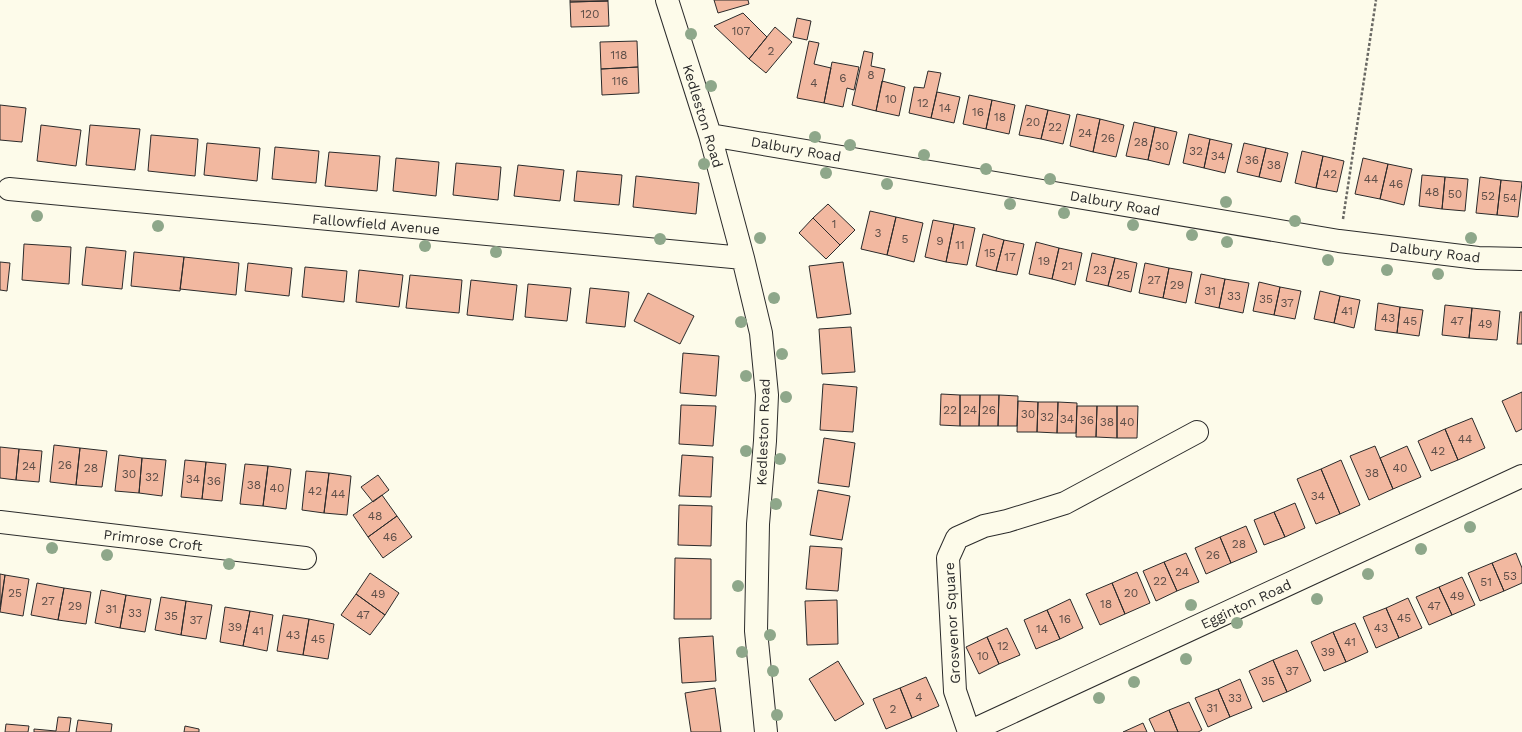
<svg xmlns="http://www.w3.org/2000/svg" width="1522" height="732" font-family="'Work Sans',sans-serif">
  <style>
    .building { fill: #f2b8a0; stroke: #2b2b2b }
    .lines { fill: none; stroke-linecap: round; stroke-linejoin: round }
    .minor-casing { stroke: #2b2b2b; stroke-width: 24 }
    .path { stroke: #6a6964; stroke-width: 2.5; stroke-dasharray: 3 2; stroke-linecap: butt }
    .minor { stroke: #fdfbea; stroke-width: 22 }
    .tree { fill: #8ea78a }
    .labels { text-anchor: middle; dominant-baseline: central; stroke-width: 3; stroke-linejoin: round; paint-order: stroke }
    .number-label { font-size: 12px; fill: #5d4e48 }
    .street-label { font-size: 14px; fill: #2b2b2b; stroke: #fdfbea }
  </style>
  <rect width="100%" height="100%" fill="#fdfbea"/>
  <path class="building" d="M570,0H608V1L570,2Z
    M714,0H748L749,4L718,13Z
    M608,1L609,26L571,27L570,2Z
    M743,13L767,37L749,59L714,26Z
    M797,18L811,21L807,40L793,37Z
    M775,27L792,42L766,73L749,59Z
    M637,41L638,67L601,69L600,42Z
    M809,41L819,43L814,64L831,68L824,103L797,98Z
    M864,51L873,53L871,66L885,69L876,111L852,105Z
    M832,62L859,67L854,90L847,88L843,107L824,103Z
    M638,67L639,93L602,95L601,69Z
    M928,71L941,73L931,118L909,113L914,87L924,88Z
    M882,81L905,87L899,116L876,111Z
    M937,92L960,97L954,123L931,118Z
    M969,95L992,100L986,129L963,124Z
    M992,100L1015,105L1009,134L986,129Z
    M0,105L26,108L22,142L0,140Z
    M1026,105L1048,110L1041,139L1019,135Z
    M1048,110L1070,115L1063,144L1041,139Z
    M1077,114L1100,119L1093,152L1070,146Z
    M1100,119L1124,125L1116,157L1093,152Z
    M1134,122L1155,127L1148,160L1126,156Z
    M41,125L81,130L76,166L37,161Z
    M90,125L140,129L135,170L86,165Z
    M1155,127L1177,132L1169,165L1148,160Z
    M1189,134L1210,139L1204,168L1183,163Z
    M151,135L198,139L195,176L148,171Z
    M1210,139L1232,144L1225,173L1204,168Z
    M207,143L260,148L257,181L204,175Z
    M1244,143L1266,148L1259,177L1237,172Z
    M275,147L319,151L316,183L272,179Z
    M1266,148L1288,153L1281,182L1259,177Z
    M1302,151L1323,156L1316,188L1295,183Z
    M329,152L380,156L377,191L325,186Z
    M1323,156L1344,161L1337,192L1316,188Z
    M396,158L439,162L436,196L393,191Z
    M1363,158L1388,164L1380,199L1355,194Z
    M456,163L501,167L498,200L453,195Z
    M1388,164L1412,169L1404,205L1380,199Z
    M518,165L564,170L560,201L514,196Z
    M577,171L622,175L619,205L574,201Z
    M1422,175L1445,177L1442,209L1419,206Z
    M636,176L699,183L696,214L633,207Z
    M1445,177L1468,179L1465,211L1442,209Z
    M1480,177L1501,180L1497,215L1476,213Z
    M1501,180L1522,182L1518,217L1497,215Z
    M828,204L855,230L840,245L813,218Z
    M870,211L896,217L887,255L861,249Z
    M896,217L923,223L914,262L887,255Z
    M813,218L840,245L826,259L799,233Z
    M933,220L954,224L946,262L925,257Z
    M954,224L975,228L967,265L946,262Z
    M983,234L1004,240L996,271L976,266Z
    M1004,240L1024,244L1017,275L996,271Z
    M1036,242L1059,248L1052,279L1029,274Z
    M24,244L71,247L69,284L22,280Z
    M86,247L126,251L122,289L82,285Z
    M1059,248L1082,253L1075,285L1052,279Z
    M134,252L184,257L180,291L131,286Z
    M1092,253L1115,258L1108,286L1086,281Z
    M184,257L239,263L236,295L180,289Z
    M1115,258L1137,263L1131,292L1108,286Z
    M0,262L10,263L7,291L0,290Z
    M843,262L851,314L817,318L809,266Z
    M248,263L292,268L289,296L245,291Z
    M1145,263L1169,268L1163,298L1139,293Z
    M305,267L347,271L344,302L302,297Z
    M1169,268L1192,272L1186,303L1163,298Z
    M359,270L403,275L399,307L356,302Z
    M1201,274L1225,279L1219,308L1195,303Z
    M410,275L462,280L459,313L406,308Z
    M1225,279L1249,283L1243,313L1219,308Z
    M471,280L517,285L513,320L467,315Z
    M1259,282L1280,287L1274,315L1253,311Z
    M528,284L571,288L567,321L525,317Z
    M1280,287L1301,291L1295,319L1274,315Z
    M590,288L629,292L625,327L586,323Z
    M1320,291L1340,296L1334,323L1314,319Z
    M648,293L694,316L680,344L634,321Z
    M1340,296L1360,300L1354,328L1334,323Z
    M1378,303L1400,307L1397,333L1375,330Z
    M1445,305L1472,308L1469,338L1442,335Z
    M1400,307L1423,310L1419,336L1397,333Z
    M1472,308L1500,311L1497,340L1469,338Z
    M1520,312H1522V344H1517Z
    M851,327L855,372L822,374L819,329Z
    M683,353L719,356L716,396L680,393Z
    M823,384L857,387L853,432L820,430Z
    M1522,392V429L1516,432L1502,401Z
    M941,394L960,395V426L940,425Z
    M960,395H980L979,426H960Z
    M980,395H999L998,426H979Z
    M999,395L1018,396L1017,426H998Z
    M1018,401L1038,402L1037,432H1017Z
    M1038,402H1058L1057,433L1037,432Z
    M1058,402L1077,403L1076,433H1057Z
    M681,405L716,406L713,446L679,444Z
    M1077,406H1097L1096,437H1076Z
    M1097,406H1117V438L1096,437Z
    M1117,406H1138L1137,438H1117Z
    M1472,418L1485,448L1458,460L1445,429Z
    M1445,429L1458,460L1431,471L1418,441Z
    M824,438L855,443L849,487L818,483Z
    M54,445L80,448L76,485L50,482Z
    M1375,446L1393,489L1369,500L1350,456Z
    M1407,446L1421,477L1393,489L1380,458Z
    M0,447L19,449L16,480L0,478Z
    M80,448L107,451L102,487L76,485Z
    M19,449L42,451L39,482L16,480Z
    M119,455L142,458L139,493L115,491Z
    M682,455L713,457L711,497L679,496Z
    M142,458L166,460L162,496L139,493Z
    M185,460L206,462L202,499L181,497Z
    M1341,460L1360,505L1340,514L1321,469Z
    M206,462L226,464L222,501L202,499Z
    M245,464L268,466L263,506L240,504Z
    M268,466L291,469L286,509L263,506Z
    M1321,469L1340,514L1316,524L1297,479Z
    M306,471L329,473L324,513L302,510Z
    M329,473L351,476L347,515L324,513Z
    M378,475L389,490L373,502L361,487Z
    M818,490L850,496L842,540L810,535Z
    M382,495L397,516L368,537L353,515Z
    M1295,503L1305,528L1285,537L1274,512Z
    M679,505L712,506L711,546L678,545Z
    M1274,512L1285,537L1264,545L1254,520Z
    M397,516L412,537L383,558L368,537Z
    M1246,526L1257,552L1231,563L1220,537Z
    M1220,537L1231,563L1206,574L1195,548Z
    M810,546L842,548L838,591L806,589Z
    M1186,553L1199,582L1177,591L1164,562Z
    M1516,553L1522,568V583L1504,591L1492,563Z
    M675,558L711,559V619H674Z
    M1164,562L1177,591L1156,601L1143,571Z
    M1492,563L1504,591L1480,601L1468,573Z
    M1137,572L1150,603L1125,614L1112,583Z
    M370,573L399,593L385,615L356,594Z
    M0,574L5,575L0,607Z
    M5,575L29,579L23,616L0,612Z
    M1462,577L1475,605L1452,615L1439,587Z
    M37,583L64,588L58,620L31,615Z
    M1112,583L1125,614L1100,625L1086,594Z
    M1439,587L1452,615L1429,625L1416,597Z
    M64,588L91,592L86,624L58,620Z
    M101,590L126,595L120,628L95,623Z
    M356,594L385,615L370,635L341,615Z
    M126,595L151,599L145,632L120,628Z
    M161,597L186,601L181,635L155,630Z
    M1408,598L1422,628L1399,638L1386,608Z
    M1070,599L1083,628L1060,639L1047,610Z
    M837,600L838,644L807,645L805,601Z
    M186,601L212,605L206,639L181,635Z
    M225,607L250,611L243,646L220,642Z
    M1386,608L1399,638L1376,648L1363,617Z
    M1047,610L1060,639L1036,649L1024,620Z
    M250,611L273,615L267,651L243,646Z
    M283,615L309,619L303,655L277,651Z
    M309,619L334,624L328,659L303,655Z
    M1355,623L1368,652L1346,662L1333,632Z
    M1007,628L1020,655L999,664L987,637Z
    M1333,632L1346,662L1324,671L1311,642Z
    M713,636L716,681L682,683L679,638Z
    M987,637L999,664L979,674L966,647Z
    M1297,650L1311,681L1287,692L1273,660Z
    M1273,660L1287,692L1263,702L1249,671Z
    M838,661L864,704L835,721L809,679Z
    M926,677L939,706L912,718L900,688Z
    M1240,679L1252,708L1230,717L1218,689Z
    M715,688L721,732H691L685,693Z
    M900,688L912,718L886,729L873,699Z
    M1218,689L1230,717L1208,727L1195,698Z
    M1189,702L1202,730L1198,732H1178L1169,710Z
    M1169,710L1178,732H1155L1149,719Z
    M58,717L71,718L69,732H34V729L56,731Z
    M78,720L112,724L111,732H76Z
    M1143,723L1147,732H1123Z
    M6,724L29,726L28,732H5Z
    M185,726L199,729V732H184Z"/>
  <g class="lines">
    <g class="minor-casing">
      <path id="minor" d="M667,0L710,135L743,258L761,333L767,395L765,441L758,524L756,631L766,732
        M710,135L1339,241L1478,258L1522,259
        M9,189L743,258
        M0,522L305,558
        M969,732L1522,476
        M969,732L955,691L948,558L957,538L984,526L1007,521L1065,503L1197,432"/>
    </g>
    <path class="path" d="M1343,219L1376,0"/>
    <use href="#minor" class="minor"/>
  </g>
  <g class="tree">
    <circle cx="691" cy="34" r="6"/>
    <circle cx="711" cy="86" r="6"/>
    <circle cx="815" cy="137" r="6"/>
    <circle cx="850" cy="145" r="6"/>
    <circle cx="924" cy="155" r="6"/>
    <circle cx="704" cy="164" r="6"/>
    <circle cx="986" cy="169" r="6"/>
    <circle cx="826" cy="173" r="6"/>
    <circle cx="1050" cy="179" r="6"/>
    <circle cx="887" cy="184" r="6"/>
    <circle cx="1226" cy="202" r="6"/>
    <circle cx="1010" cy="204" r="6"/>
    <circle cx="1064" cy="213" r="6"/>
    <circle cx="37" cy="216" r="6"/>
    <circle cx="1295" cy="221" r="6"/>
    <circle cx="1133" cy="225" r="6"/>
    <circle cx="158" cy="226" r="6"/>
    <circle cx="1192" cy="235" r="6"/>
    <circle cx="760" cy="238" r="6"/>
    <circle cx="1471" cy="238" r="6"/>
    <circle cx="660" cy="239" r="6"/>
    <circle cx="1227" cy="242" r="6"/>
    <circle cx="425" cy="246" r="6"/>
    <circle cx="496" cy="252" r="6"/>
    <circle cx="1328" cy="260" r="6"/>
    <circle cx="1387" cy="270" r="6"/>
    <circle cx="1438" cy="274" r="6"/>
    <circle cx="774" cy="298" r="6"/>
    <circle cx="741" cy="322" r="6"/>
    <circle cx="782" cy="354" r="6"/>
    <circle cx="746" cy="376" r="6"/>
    <circle cx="786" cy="397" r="6"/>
    <circle cx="746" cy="451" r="6"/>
    <circle cx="780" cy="459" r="6"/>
    <circle cx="776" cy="504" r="6"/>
    <circle cx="1470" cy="527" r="6"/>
    <circle cx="52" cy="548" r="6"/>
    <circle cx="1421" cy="549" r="6"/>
    <circle cx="107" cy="555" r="6"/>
    <circle cx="229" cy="564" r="6"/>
    <circle cx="1368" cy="574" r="6"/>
    <circle cx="738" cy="586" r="6"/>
    <circle cx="1317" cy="599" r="6"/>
    <circle cx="1191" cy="605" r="6"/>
    <circle cx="1237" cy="623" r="6"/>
    <circle cx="770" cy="635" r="6"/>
    <circle cx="742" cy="652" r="6"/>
    <circle cx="1186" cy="659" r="6"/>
    <circle cx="773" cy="671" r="6"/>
    <circle cx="1134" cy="682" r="6"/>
    <circle cx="1099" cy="698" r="6"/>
    <circle cx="777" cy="715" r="6"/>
  </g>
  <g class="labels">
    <g class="number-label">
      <text x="590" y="14">120</text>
      <text x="741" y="31">107</text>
      <text x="771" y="51">2</text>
      <text x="619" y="55">118</text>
      <text x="871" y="75">8</text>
      <text x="843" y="78">6</text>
      <text x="620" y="81">116</text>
      <text x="814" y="83">4</text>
      <text x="891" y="99">10</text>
      <text x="923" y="103">12</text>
      <text x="945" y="108">14</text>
      <text x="978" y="112">16</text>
      <text x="1000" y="117">18</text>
      <text x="1033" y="122">20</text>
      <text x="1055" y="127">22</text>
      <text x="1085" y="133">24</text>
      <text x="1108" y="138">26</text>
      <text x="1141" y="142">28</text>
      <text x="1162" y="146">30</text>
      <text x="1196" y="151">32</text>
      <text x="1218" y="156">34</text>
      <text x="1252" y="160">36</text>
      <text x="1274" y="165">38</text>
      <text x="1330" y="174">42</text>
      <text x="1371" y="179">44</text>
      <text x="1396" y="184">46</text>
      <text x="1432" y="192">48</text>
      <text x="1455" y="194">50</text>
      <text x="1488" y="196">52</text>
      <text x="1510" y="198">54</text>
      <text x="834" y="224">1</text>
      <text x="878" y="233">3</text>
      <text x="905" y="239">5</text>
      <text x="940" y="241">9</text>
      <text x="960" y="245">11</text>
      <text x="990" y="253">15</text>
      <text x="1010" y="257">17</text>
      <text x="1044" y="261">19</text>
      <text x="1067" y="266">21</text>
      <text x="1100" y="270">23</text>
      <text x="1123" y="275">25</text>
      <text x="1154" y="280">27</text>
      <text x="1177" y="285">29</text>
      <text x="1210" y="291">31</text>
      <text x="1234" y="296">33</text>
      <text x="1266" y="299">35</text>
      <text x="1287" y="303">37</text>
      <text x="1347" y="311">41</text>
      <text x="1388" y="318">43</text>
      <text x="1410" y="321">45</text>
      <text x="1457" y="321">47</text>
      <text x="1485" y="324">49</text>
      <text x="950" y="410">22</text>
      <text x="970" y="410">24</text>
      <text x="989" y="410">26</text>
      <text x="1028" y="414">30</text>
      <text x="1047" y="417">32</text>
      <text x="1067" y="419">34</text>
      <text x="1087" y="420">36</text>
      <text x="1107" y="422">38</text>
      <text x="1127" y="422">40</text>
      <text x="1465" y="439">44</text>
      <text x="1438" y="451">42</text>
      <text x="65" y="465">26</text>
      <text x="29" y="466">24</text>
      <text x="91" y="468">28</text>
      <text x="1400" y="468">40</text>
      <text x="1372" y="473">38</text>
      <text x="129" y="474">30</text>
      <text x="152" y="477">32</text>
      <text x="193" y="479">34</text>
      <text x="214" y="481">36</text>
      <text x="254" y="485">38</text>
      <text x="277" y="488">40</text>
      <text x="315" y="491">42</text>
      <text x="338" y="494">44</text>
      <text x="1318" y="496">34</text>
      <text x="375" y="516">48</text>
      <text x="390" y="537">46</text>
      <text x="1239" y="544">28</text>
      <text x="1213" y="555">26</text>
      <text x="1182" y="572">24</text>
      <text x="1510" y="576">53</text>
      <text x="1160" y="581">22</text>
      <text x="1486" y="582">51</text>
      <text x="15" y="593">25</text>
      <text x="1131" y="593">20</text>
      <text x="378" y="594">49</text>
      <text x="1457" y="596">49</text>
      <text x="48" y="601">27</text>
      <text x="1106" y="604">18</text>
      <text x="75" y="606">29</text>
      <text x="1434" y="606">47</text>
      <text x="111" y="609">31</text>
      <text x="135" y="613">33</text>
      <text x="363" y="615">47</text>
      <text x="171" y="616">35</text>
      <text x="1404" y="618">45</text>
      <text x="1065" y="619">16</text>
      <text x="196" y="620">37</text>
      <text x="235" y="627">39</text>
      <text x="1381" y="628">43</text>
      <text x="1042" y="629">14</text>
      <text x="258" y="631">41</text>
      <text x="293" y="635">43</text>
      <text x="318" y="639">45</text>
      <text x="1350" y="642">41</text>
      <text x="1003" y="646">12</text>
      <text x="1328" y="652">39</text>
      <text x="983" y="656">10</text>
      <text x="1292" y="671">37</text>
      <text x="1268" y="681">35</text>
      <text x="919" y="697">4</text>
      <text x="1235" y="698">33</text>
      <text x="1212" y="708">31</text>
      <text x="893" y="709">2</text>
    </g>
    <g class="street-label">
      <text transform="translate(703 116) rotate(73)">Kedleston Road</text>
      <text transform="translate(796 149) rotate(10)">Dalbury Road</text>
      <text transform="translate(1115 203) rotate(10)">Dalbury Road</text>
      <text transform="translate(376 224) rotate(5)">Fallowfield Avenue</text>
      <text transform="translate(1435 252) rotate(7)">Dalbury Road</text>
      <text transform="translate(763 432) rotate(-88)">Kedleston Road</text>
      <text transform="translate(153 540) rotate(7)">Primrose Croft</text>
      <text transform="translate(1246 604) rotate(-25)">Egginton Road</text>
      <text transform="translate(952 623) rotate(-93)">Grosvenor Square</text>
    </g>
  </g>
</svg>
